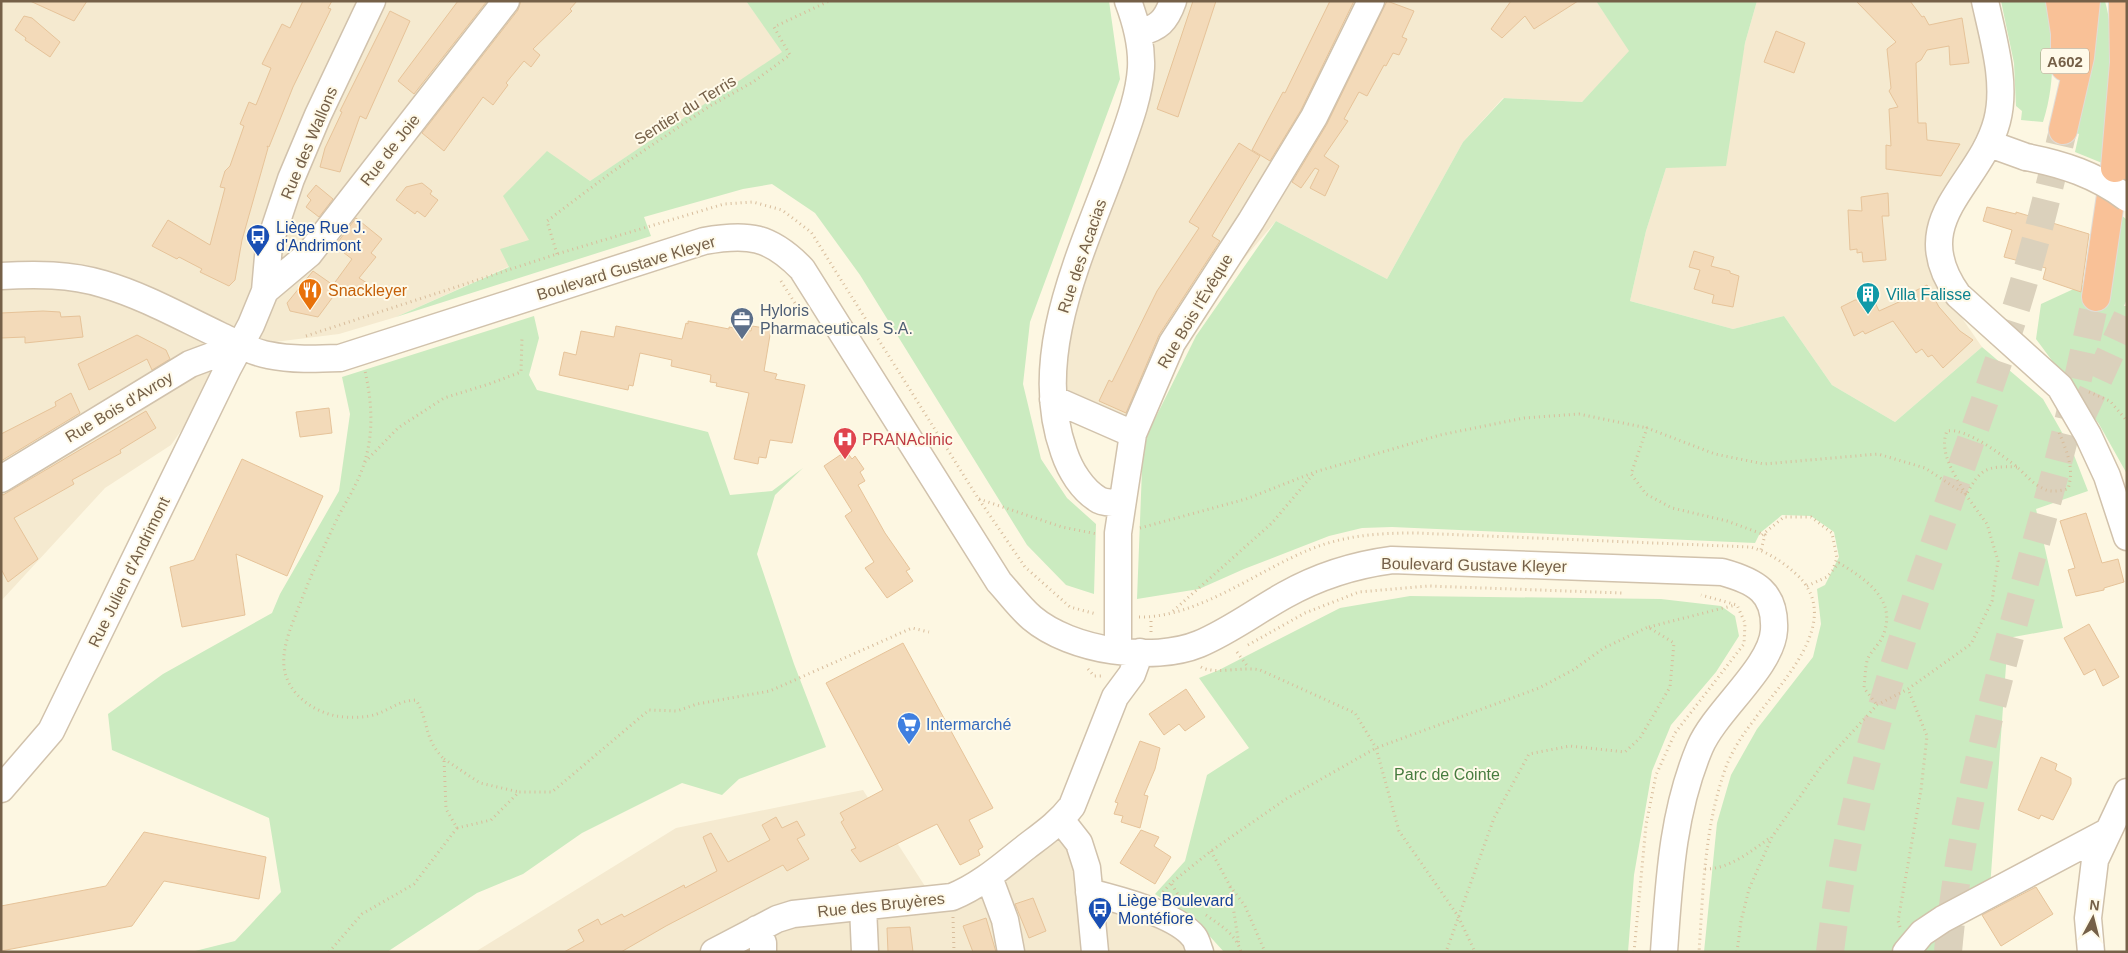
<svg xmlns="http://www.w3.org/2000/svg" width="2128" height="953" font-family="Arial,sans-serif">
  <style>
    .residential { fill: #f5ead0 }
    .green { fill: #cbebc0 }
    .building { fill: #f3dab9; stroke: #e6c399 }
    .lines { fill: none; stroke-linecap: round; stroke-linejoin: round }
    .highway-tunnel { stroke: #dbd1bc; stroke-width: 28; stroke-dasharray: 28 14; stroke-linecap: butt }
    .minor-casing { stroke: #d1c2ac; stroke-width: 29 }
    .highway-casing { stroke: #e1dcd7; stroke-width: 30 }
    .path { stroke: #d8bd9c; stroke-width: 3; stroke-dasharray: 1 4; stroke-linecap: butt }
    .minor { stroke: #fff; stroke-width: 26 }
    .highway { stroke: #f9c197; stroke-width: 28 }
    .minor-bridge-casing { stroke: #d1c2ac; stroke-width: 29; stroke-linecap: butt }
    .highway-bridge-casing { stroke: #e1dcd7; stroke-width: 30; stroke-linecap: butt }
    .minor-bridge { stroke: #fff; stroke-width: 26 }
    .highway-bridge { stroke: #f9c197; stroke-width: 28 }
    .labels { text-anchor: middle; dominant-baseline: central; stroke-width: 4; stroke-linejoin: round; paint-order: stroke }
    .shield { fill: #fffae9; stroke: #9e8e78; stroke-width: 1 }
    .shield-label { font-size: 15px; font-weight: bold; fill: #756048 }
    .street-label { font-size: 16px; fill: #756048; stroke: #fffae9 }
    .transit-label { font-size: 16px; fill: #164399; stroke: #fffae9; text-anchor: start }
    .food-label { font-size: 16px; fill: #c56008; stroke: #fffae9; text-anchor: start }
    .culture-label { font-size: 16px; fill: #0d838f; stroke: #fffae9; text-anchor: start }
    .service-label { font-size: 16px; fill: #4e5e75; stroke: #fffae9; text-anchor: start }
    .health-label { font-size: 16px; fill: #be3a42; stroke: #fffae9; text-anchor: start }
    .shop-label { font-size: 16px; fill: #366cbe; stroke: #fffae9; text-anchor: start }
    .park-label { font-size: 16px; fill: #477c3f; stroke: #fffae9 }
  </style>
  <rect width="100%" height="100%" fill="#fdf7e2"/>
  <path class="residential" d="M1,1H746L783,52L590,181L580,174L510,266L396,317L339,334L241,346L171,445L105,488L1,601Z
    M1127,1H1596L1630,51L1582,102L1503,98L1463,142L1387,279L1276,221L1172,343L1133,434L1054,399L1053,379L1130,120Z
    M1757,1H1978L1991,56L1989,110L1934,218L1937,282L1982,347L1895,422L1832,385L1784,316L1733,329L1630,301L1646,231L1666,168L1735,94L1745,43Z
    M863,790L930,894L1062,831L1108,885L1207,952H475L676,828Z"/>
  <path class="green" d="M746,1H1109L1120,79L1030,322L1023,384L1041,459L1067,498L1096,524L1094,594L1066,585L1027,545L860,275L815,213L772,184L743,189L644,217L651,236L396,317L509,267L500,249L529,240L503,196L547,151L590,181L782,52Z
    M1596,1H1757L1745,43L1726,166L1666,168L1646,231L1630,301L1733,329L1784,316L1832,385L1895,422L1982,347L2043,399L2072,450L2088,491L2036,509L2063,628L2008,638L1990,888L1952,908L1962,952H1704L1717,823L1731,775L1757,729L1813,657L1821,624L1817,589L1825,585L1839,557L1834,532L1811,516L1782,515L1760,533L1755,543L1392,527L1362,528L1329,536L1244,569L1199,589L1137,599L1143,443L1196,336L1276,221L1387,279L1463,142L1504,98L1582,102L1629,51Z
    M2001,1H2049C2053,43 2056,82 2043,122L2021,120L2022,111L2016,106L2014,63Z
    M2097,1H2105C2119,52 2107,111 2102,163L2075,152L2079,134L2076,133L2091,59Z
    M2119,213L2127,220V299L2124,306H2127V474L2099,424L2036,339L2041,304L2091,281Z
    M534,316L539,338L529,375L537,390L708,432L730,495L772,491L803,468L775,495L757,554L794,664L826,747L739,779L722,795L682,783L582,833L523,874L477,893L387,952H191L235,941L281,892L269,818L112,750L108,714L163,674L272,613L280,594L339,491L350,414L342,377Z
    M1410,596L1661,599L1721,606L1735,616L1739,636L1716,672L1671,725L1652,771L1634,875L1628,952H1224L1196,921L1155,894L1185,861L1207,775L1249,748L1199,678L1219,670L1340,608Z"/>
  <path class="building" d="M30,1H87L74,21Z
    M303,1H332L328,8L331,9L293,87L269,147L267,146L268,148L242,240L235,280L229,286L200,272L202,269L179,257L177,259L152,246L168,220L210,245L225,188L220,187L225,171L230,166L244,126L240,124L249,102L256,105L271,68L262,64L282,24L290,28Z
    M458,1H487L414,94L398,81Z
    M521,1H577L570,9L572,11L533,49L540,55L531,67L524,61L506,83L508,85L493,105L483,97L444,151L422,133L518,10Z
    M1193,1H1216L1178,117L1157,109Z
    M1330,1H1354L1301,110L1270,161L1252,150L1269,118L1283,92L1285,93Z
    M1387,1L1414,11L1402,37L1407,39L1399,55L1393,53L1386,66L1384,65L1367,96L1359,92L1344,119L1348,121L1324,156L1339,166L1325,196L1310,188L1319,170L1315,168L1301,188L1292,182L1327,124Z
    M1511,1H1578L1534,29L1525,16L1502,38L1491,29Z
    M1856,1H1910L1922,17L1924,16L1929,25L1962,18L1969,63L1950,65L1949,46L1927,50L1921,60L1916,63L1918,123H1926L1927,140L1960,144L1941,176L1886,169V145L1891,146L1889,109L1898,107L1889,91L1891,88L1887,49L1896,42Z
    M390,11L410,21L366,119L360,116L340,172L320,167L325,148L342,112L340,111Z
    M24,16L32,18L60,42L50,57L25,40L26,38L15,30Z
    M1776,31L1805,43L1794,73L1764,62Z
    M1239,143L1260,156L1212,236L1220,241L1159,335L1126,413L1099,401L1109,380L1112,382L1123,360L1157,291L1199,228L1189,222Z
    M422,183L432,191L430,194L438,200L425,217L417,211L415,214L396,200L406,187Z
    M316,185L333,199L319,217L306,207L311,200L307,196Z
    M1888,193L1889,216H1882L1886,260L1863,262L1862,252L1857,253V249L1850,250L1848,210L1862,211L1861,197Z
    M1987,207L2016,214V212L2089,234L2081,292L2043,279L2046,268L2004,257L2012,230L1983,221Z
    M356,218L382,239L371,253L376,257L359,278L367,283L348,297L338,290L318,317L290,311L287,303L313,271L333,285L352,259L335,246Z
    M1694,251L1714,257L1711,266L1730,271V273L1739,276L1733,307L1712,303L1714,295L1694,289L1700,270L1689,267Z
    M1927,285L1939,307L1960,331L1973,340L1943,368L1932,355L1928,357L1922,349L1916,353L1893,321L1865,334L1863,331L1854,336L1841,307L1855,300H1859L1860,304L1873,298L1879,311L1910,297L1909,294Z
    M43,311L60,312L61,317L80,316L83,337L25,343V337L1,338V313Z
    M688,321L729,329V327L751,331L752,326L771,329L764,371L777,374L775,379L805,385L792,443L770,440L766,458L759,457L758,464L734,459L749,393L716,386L717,383L710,382L711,375L671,366L672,360L640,353L633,386L629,385L628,390L559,375L564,352L576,355L581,331L614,337L616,326L682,339L686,323L688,324Z
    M137,335L166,350L170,359L152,370L147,359L89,390L78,364Z
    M71,393L80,413L1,461V434L56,406L55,402Z
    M329,408L332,433L300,437L296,412Z
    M146,411L156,428L120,450L121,453L72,480L74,484L14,518L38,559L8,582L1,569V494L3,495Z
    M846,451L852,459L855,456L864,469L860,472L865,481L858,485L885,533L910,569L906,571L913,581L887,598L865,568L874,562L845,516L852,511L824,466Z
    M242,459L323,496L287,576L236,554L245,615L182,627L170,567L194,560Z
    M2086,513L2102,563L2118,559L2124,582L2104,588V590L2076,596L2068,570L2075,568L2060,521Z
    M2089,624L2119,677L2103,686L2095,669L2084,675L2064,638Z
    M903,643L993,808L969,820L983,847L978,850L980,855L960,865L937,824L860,862L851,850L856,848L841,822L844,820L840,813L883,790L826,683Z
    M1186,689L1205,717L1185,731L1179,724L1164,735L1149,714Z
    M1140,741L1160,748L1155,769L1144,795L1148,796L1140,828L1121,822L1123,816L1114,814L1118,803L1115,802Z
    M2041,757L2057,764L2055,770L2071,778V784L2053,820L2041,815L2039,819L2018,810Z
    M776,817L782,828L797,821L805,835L797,839L809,859L787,871L783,865L666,926L621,952H564L584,941L578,930L598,919L601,925L622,914L624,917L684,885L685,888L717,871L703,837L711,833L728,862L770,840L762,825Z
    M1141,830L1159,837L1154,846L1171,857L1155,884L1120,863Z
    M144,832L266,857L259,899L164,881L132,926L1,951V906L106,886Z
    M2036,887L2053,914L2001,946L1982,915Z
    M1033,898L1046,931L1029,938L1015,904Z
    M986,918L996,952H973L963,926Z
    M910,927L913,952H888L887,928Z"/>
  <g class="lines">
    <path class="highway-tunnel" d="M2081,417L2127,317
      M1830,952C1855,737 1940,536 2008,333C2030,267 2047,198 2063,130
      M1948,952C1962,791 2011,636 2053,481C2070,420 2082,358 2096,297"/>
    <g class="minor-casing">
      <path id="minor" d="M1985,1C1993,38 2007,83 1997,121C1980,186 1904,220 1958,295L2060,387L2088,435L2107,476L2127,537
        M1138,33C1159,28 1166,21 1173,1
        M1990,144L2026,157
        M1,276C36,274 70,274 103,284C144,296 181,317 219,335C234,342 251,352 268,355C292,360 316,359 340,358L704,241C748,233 770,236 802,269L999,582C1010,594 1020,608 1032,618C1071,651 1153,663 1199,644C1230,631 1256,611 1285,595C1319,576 1354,565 1392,560L1722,572C1755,581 1776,592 1774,630C1772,667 1716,710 1700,747C1672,813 1669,882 1664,952
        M265,291L309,254L506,1
        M1053,399L1133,434
        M1,479L190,364L241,345
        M1121,503C1115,503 1105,503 1099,500C1082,490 1070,470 1064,452C1029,354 1083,251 1116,159C1126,130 1139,99 1141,68C1142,46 1136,22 1128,1
        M1118,651V533L1133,434L1172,343L1251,221L1314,117L1371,1
        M1,789L51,731L228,368L251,325L265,291L269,245L291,179L318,115L372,1
        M1061,820L1079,843L1087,868L1095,952
        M989,877L1005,920L1011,952
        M1089,892C1117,899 1176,914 1194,937C1197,941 1198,947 1200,952
        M863,907L865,952
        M757,929L763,943V952
        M714,952L777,919L793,914L952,897C981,885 1002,866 1026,847C1043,834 1059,823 1072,806L1115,697L1132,674L1140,652
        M1906,952L1922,933L1943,919L2107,832
        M2091,952L2088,918L2095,860L2127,792"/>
    </g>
    <g class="highway-casing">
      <path id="highway" d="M2060,1L2065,33V67
        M2063,130L2080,57L2086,1
        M2096,297L2115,168"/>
    </g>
    <path class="path" d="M557,254L547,221L612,172L710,106L753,82L790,55L774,27L829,1
      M781,281L803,316
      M306,336L557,254L724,204L753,202L782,210L811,232L978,498L1025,567L1070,607L1096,614
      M2089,392L2110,401L2127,421
      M365,462L398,428L444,398L489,384L521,372L522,337
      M2017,467C1986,466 1981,468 1966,495C1956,476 1938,453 1947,431C1965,427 2004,456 2018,468C2025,474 2033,484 2042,488C2050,493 2059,491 2068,489C2075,467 2066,450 2058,430
      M979,499L1062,527L1097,534
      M1140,528L1246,499L1315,472L1440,435L1524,418L1579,414L1647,428
      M1762,535L1784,517H1811L1832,533L1837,558L1833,569
      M1807,586L1827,577L1839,563C1867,580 1899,601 1882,638C1878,646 1869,653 1867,661C1865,670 1865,679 1864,688L1877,705
      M1173,611L1272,523L1315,472
      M1139,617C1198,618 1258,570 1311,549C1346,535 1379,533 1416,533L1750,547C1766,551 1783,562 1795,573C1847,619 1781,682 1754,720C1740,738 1728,757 1722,779C1704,835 1703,894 1699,952
      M1649,627L1735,605
      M1151,632V617
      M1248,645L1305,613L1359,592L1428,586L1622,593
      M1237,652L1248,667
      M1201,667C1214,675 1243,666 1260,670L1355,713L1376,748L1399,831L1458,916L1475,952
      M1088,669L1094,676H1103
      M444,759L480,783L519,792
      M457,828L491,820L519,792H552L649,710L677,711L697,704L770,691L912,628L929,632
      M1211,851L1230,886L1245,906L1265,952
      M1705,869C1730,869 1751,851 1771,837
      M1230,887L1239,945
      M1163,892L1171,883
      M1180,898L1171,883L1211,851L1286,799L1376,748L1539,688L1573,670L1604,648L1648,627L1674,643L1670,687L1640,738L1625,752L1570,746L1529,754L1494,818L1446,952
      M1206,915C1220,925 1236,934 1241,952
      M953,917L954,952
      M1900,927L1898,921L1921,790L1927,736L1908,689
      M329,952L362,914L414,884L457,828L446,809L444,759C423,738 430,723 416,700C398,701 393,708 377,714C366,718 348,718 336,716C312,711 287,693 284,667C282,648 291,626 298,609C310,577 324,546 339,515C348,498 358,483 364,464C374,433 372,402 365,371
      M1634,952L1646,825L1656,775L1675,733L1744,644L1745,623L1737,605L1701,595
      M1737,952L1741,921L1749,889L1772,837L1822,765L1877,705L1908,689L1971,644L1992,601L1998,561L1987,524L1966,495L1925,468L1878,454L1764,464L1715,454L1647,428L1631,474L1646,494L1672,508L1727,521L1765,535L1761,550"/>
    <use href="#minor" class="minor"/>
    <use href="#highway" class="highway"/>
    <g class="minor-bridge-casing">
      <path id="minor-bridge" d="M2026,157C2063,164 2096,175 2127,198"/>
    </g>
    <g class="highway-bridge-casing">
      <path id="highway-bridge" d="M2115,168L2124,63L2123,1"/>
    </g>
    <use href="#minor-bridge" class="minor-bridge"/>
    <use href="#highway-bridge" class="highway-bridge"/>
  </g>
  <defs>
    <g id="bus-pin" transform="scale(1.25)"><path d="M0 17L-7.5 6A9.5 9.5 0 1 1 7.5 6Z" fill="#1a4fb4" stroke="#fffae9"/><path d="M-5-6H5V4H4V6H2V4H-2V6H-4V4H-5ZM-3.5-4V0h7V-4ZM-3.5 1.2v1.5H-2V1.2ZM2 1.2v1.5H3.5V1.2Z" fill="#fff"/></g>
    <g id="restaurant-pin" transform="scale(1.25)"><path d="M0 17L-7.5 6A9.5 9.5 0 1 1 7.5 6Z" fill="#e8710a" stroke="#fffae9"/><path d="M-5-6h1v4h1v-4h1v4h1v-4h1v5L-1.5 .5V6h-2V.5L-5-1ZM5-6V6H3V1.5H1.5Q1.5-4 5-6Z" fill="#fff"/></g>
    <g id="building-pin" transform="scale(1.25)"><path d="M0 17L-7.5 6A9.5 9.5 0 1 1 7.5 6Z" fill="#0f9aa8" stroke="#fffae9"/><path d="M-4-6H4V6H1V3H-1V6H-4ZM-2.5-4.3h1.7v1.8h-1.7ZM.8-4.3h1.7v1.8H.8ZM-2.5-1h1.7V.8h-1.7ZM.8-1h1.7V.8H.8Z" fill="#fff"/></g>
    <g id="office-pin" transform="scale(1.25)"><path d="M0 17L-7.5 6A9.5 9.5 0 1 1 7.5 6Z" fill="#5c6f8a" stroke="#fffae9"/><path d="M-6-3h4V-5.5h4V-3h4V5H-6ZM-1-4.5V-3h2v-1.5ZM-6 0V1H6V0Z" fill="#fff"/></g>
    <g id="hospital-pin" transform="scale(1.25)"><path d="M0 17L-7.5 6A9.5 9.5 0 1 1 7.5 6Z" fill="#e0444e" stroke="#fffae9"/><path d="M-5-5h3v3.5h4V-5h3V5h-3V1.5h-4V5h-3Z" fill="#fff"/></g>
    <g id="supermarket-pin" transform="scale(1.25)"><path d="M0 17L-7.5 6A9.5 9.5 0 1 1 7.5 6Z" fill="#3f7fe0" stroke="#fffae9"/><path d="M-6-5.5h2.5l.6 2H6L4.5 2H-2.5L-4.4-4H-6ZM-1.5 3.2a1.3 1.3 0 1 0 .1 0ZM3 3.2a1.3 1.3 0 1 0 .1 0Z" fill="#fff"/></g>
  </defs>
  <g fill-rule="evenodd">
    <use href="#bus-pin" x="258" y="236"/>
    <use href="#restaurant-pin" x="310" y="290"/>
    <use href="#building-pin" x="1868" y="294"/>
    <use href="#office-pin" x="742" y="319"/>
    <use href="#hospital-pin" x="845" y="439"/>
    <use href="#supermarket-pin" x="909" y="724"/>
    <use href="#bus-pin" x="1100" y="909"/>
  </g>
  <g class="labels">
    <rect class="shield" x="2041" y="48.5" width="48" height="25" rx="4"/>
    <g class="shield-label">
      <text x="2065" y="61">A602</text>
    </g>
    <g class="street-label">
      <text transform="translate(685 110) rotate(-32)">Sentier du Terris</text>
      <text transform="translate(309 143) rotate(-67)">Rue des Wallons</text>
      <text transform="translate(390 150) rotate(-52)">Rue de Joie</text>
      <text transform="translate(1082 256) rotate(-71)">Rue des Acacias</text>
      <text transform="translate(626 268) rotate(-17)">Boulevard Gustave Kleyer</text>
      <text transform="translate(1195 311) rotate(-59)">Rue Bois l'Évêque</text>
      <text transform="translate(119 407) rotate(-31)">Rue Bois d'Avroy</text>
      <text transform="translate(1474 565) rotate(1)">Boulevard Gustave Kleyer</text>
      <text transform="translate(129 572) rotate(-64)">Rue Julien d'Andrimont</text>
      <text transform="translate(881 905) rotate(-6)">Rue des Bruyères</text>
    </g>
    <g class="transit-label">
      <text x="276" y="227">Liège Rue J.<tspan x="276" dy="18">d'Andrimont</tspan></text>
      <text x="1118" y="900">Liège Boulevard<tspan x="1118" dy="18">Montéfiore</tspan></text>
    </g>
    <g class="food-label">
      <text x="328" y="290">Snackleyer</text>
    </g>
    <g class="culture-label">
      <text x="1886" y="294">Villa Falisse</text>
    </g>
    <g class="service-label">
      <text x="760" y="310">Hyloris<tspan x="760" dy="18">Pharmaceuticals S.A.</tspan></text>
    </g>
    <g class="health-label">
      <text x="862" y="439">PRANAclinic</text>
    </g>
    <g class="shop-label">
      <text x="926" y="724">Intermarché</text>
    </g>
    <g class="park-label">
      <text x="1447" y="774">Parc de Cointe</text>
    </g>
  </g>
  <rect width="2128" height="953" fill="none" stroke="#756048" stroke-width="5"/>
  <g transform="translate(2093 918) rotate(7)" stroke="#fffae9" stroke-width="4" paint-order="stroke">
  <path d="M0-4L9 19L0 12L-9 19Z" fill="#756048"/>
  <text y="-8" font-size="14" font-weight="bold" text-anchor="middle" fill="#756048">N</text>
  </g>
</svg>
